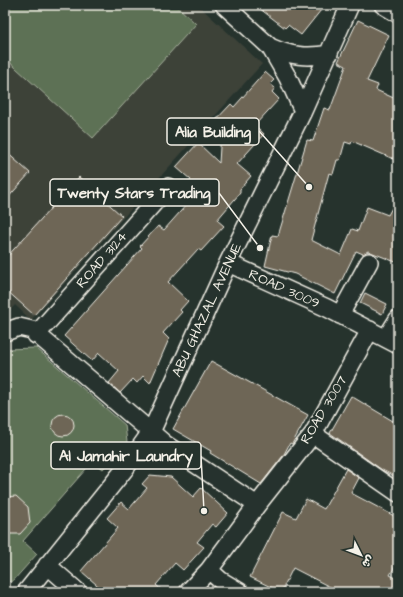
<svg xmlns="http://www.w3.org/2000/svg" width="403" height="597" font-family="'Architects Daughter','Playpen Sans Arabic',sans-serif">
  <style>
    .built { fill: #3c4239 }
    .green { fill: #5d7154; stroke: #a8b19e }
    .building { fill: #6e6656; stroke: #f4f1e8 }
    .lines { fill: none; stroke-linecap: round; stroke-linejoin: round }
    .minor-casing { stroke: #f4f1e8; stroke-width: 20 }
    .minor { stroke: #26332d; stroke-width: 17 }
    .labels { text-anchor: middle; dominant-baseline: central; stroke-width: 4; stroke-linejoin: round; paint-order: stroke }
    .street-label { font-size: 14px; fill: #f4f1e8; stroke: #26332d }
    .leader { fill: none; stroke: #f4f1e8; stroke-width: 1.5 }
    .callout-dot { fill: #f4f1e8; stroke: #26332d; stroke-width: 1.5 }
    .callout { fill: #26332d; stroke: #f4f1e8; stroke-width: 1.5 }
    .callout-label { font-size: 15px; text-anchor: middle; font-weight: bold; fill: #f4f1e8 }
  </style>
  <rect width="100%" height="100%" fill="#26332d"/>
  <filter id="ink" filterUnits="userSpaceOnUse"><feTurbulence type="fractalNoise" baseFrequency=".025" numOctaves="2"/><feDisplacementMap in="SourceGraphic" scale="8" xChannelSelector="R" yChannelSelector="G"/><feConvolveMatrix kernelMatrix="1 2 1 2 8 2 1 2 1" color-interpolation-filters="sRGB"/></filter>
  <g filter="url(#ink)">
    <path class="built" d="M5,5H198L262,64L31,320L15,305L5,316Z"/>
    <path class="green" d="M5,5H176L196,24L93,138L5,58Z
      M36,348L125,425L127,442L103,469L93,461L23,541L37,554L13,581L5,582V349Z"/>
    <path class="building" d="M255,5H325L301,35L288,25L285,28Z
      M358,20L389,35L367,81L378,85L376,90L398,100V161L352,141L351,144L345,142L340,160H337L333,174L329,173L311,240L341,255L352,229L358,231L367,207L388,215L398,197V263L368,251L363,254L356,251L335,294L295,274L265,266L272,235L278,236L307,140L313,141L324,108L330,110L346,66L338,62Z
      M265,72L274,80L270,84L275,88L272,92L279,99L255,125L264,134L237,164L251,176L240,189V193L217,220L224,226L201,251L198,249L168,282L188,301L180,310L182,312L163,333L169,339L150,383L143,376L137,383L133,379L120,393L109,383L119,371L99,353L92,361L64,336L142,248L140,246L158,226L164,230L196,194L186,185L191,180L176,167L198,143L219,163L221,131L213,123L231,104L234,107Z
      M5,151L30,173L5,201Z
      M79,177L122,216L34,315L5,289V259Z
      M365,293L387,304L382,314L360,303Z
      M211,361L308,415L292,444L290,443L283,456L261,484L210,453L211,451L173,429Z
      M351,396L398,424V478L382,470L330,433Z
      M52 425a11 11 0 1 1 22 0a11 11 0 1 1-22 0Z
      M346,469L359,478L351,493L398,518V561L390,575L398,579V592H330L332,588L293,568L281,592L250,577L283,512L296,518L306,499L324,509Z
      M150,475L171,477L193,497L201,488L228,513L216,527L212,524L197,542L204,547L183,570L175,563L156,585L164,592H105L81,571L118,528L107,518L121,502L129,509L147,488L142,484Z
      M16,496L28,507L30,523L20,534H5V497Z"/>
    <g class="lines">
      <g class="minor-casing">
        <path id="minor" d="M224,5L270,47L288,78L303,111
          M383,5L398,14
          M270,47C290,56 307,58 329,54
          M228,263L327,308L398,345
          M340,315L369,262
          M5,332L19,327L32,330L165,444L257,505
          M36,335L168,187
          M386,338L398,319
          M313,434L398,493
          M47,565L78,592
          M209,570L220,580L240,592
          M26,592L124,470L151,432L228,263L303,111L350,5
          M188,592L209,570L257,505L313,434L370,330"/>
      </g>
      <use href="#minor" class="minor"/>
    </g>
  </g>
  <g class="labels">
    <g class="street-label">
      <text transform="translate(102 260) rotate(-49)">ROAD 3124</text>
      <text transform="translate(284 289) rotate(24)">ROAD 3009</text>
      <text transform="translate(207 310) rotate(-65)">ABU GHAZAL AVENUE</text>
      <text transform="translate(324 410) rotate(-59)">ROAD 3007</text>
    </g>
  </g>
  <path class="leader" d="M309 187L259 131M260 248L219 193M204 511L201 456"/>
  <g class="callout-dot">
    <circle cx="309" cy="187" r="4"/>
    <circle cx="260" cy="248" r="4"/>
    <circle cx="204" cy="511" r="4"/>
  </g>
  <g class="callout">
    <rect x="167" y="118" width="92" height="27" rx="4"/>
    <rect x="50" y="179" width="169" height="27" rx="4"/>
    <rect x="51" y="442" width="150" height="27" rx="4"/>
  </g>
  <g class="callout-label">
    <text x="213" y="137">Alia Building</text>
    <text x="134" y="198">Twenty Stars Trading</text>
    <text x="126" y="461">Al Jamahir Laundry</text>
  </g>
  <rect width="403" height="597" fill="none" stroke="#26332d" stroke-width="20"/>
  <rect x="10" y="10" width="383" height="577" fill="none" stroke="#f4f1e8" stroke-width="1.5" filter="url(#ink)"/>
  <g transform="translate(361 555) rotate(132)" stroke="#26332d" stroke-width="3" paint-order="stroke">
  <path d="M0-3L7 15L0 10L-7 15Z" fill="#f4f1e8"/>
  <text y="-6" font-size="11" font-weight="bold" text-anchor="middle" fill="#f4f1e8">ش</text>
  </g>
</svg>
